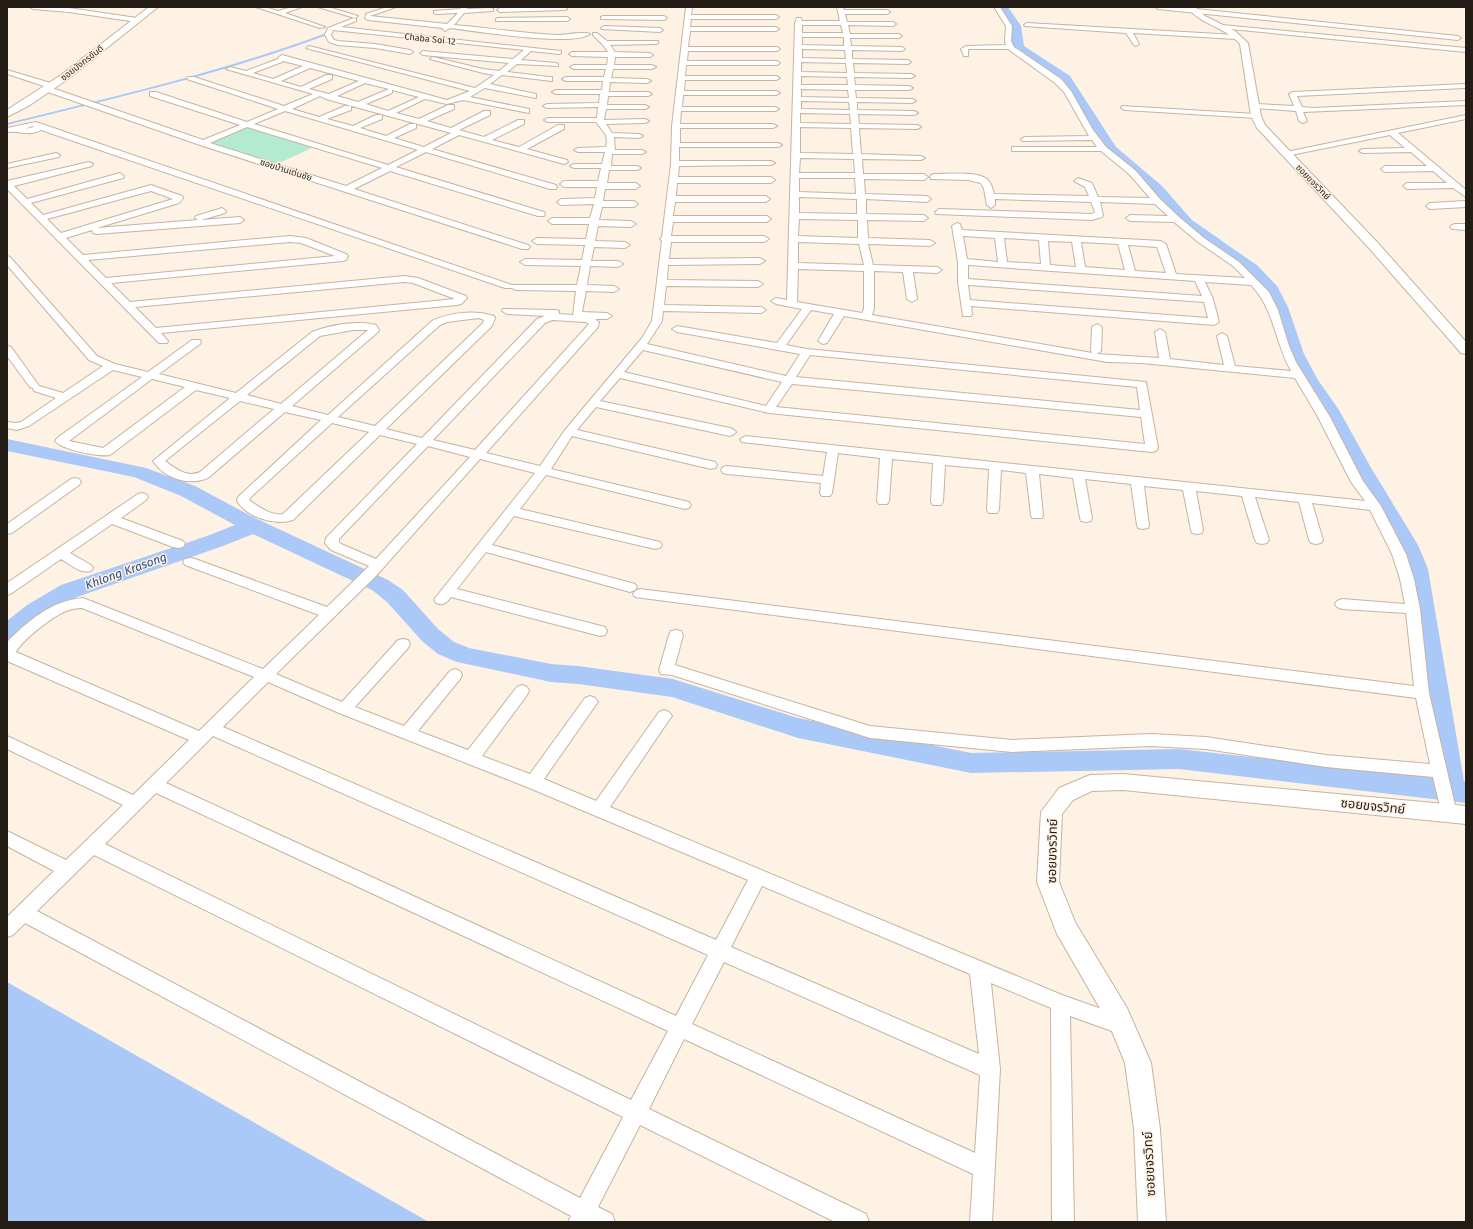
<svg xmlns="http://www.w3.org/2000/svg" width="1473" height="1229" font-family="'Fira Sans','Noto Sans Thai',sans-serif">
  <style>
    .green { fill: #b3ebd0 }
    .water { fill: #abc9f8 }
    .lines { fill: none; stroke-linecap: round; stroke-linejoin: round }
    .stream { stroke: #abc9f8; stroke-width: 2 }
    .river { fill: #abc9f8; fill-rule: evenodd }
    .minor-casing { stroke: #c7b39f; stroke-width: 2 }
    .tertiary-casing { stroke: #c7b39f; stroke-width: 2 }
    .minor { fill: #fff; fill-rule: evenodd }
    .tertiary { fill: #fff; fill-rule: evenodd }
    .labels { text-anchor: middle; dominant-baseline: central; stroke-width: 3; stroke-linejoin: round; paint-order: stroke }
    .far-street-label { font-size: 9px; fill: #241d15; stroke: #fef2e5 }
    .water-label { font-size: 12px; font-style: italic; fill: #2b4f88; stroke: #fef2e5 }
    .near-street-label { font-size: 13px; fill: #241d15; stroke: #fef2e5 }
  </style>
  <rect width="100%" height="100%" fill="#fef2e5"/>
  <path class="green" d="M248,127L314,147L277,164L210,143Z"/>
  <path class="water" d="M7,982L429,1222H7Z"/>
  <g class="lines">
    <path class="stream" d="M7,124C113,98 221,73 324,35"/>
    <path class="river" d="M998,7H1008L1021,26L1024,46L1070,76L1116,147L1162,186L1192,220L1258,266L1277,286L1288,307L1304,354L1318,380L1339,410L1370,466L1418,545L1428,569L1464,781H1466V803L1179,769L971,773L798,738L672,697L578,684L551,682L457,662L438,654L422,641L387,602L372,590L253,534L223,546L77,597L43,617L15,640L7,642V621L27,605L61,585L207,536L235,525L181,496L134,477L7,451V439L146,468L195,486L251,516L388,580L403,590L438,629L454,642L469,648L551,664L578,666L673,679L798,718L971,753L1179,749L1437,778L1406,569L1396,545L1350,466L1321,410L1300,380L1286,354L1272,307L1264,291L1246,272L1182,226L1152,192L1106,153L1092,132L1077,104L1062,81L1016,50L1012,43L1011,26Z"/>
    <g class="minor-casing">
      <path id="minor" d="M30,7L69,8L137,18L140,20L137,22L69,12L33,9Z
        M256,7H265L278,11L292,7H302L285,13L325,27L320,28Z
        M318,7H328L358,16L355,18Z
        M387,7H396L370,16L447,24L458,13L436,14L434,13V11L460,9L462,7H468L467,9L491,8L493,9V11L464,13L454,25C488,28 522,33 557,35C565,35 586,31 590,34C574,47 475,31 450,28L445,31L442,29L443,28L368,20L365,18L366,14Z
        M567,7V9L565,10L500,12L497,10L500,8Z
        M686,7H692L691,15H776L779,17L776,19H691L690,27H776L779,29L776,31H690L688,47H777L780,49L777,51H688L687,61H777L780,63L777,65H686L685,76H776L780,78L776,80H685L684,91H776L780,93L776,95H683L682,107H775L779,109L775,111H681L680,124H773L777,126L773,128H680V143H778L782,145L778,147H679V161H771L775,163L771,165L679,166L678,177H771L775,180L771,183H677L676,196H766L770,199L766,202H675L673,216H767L771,219L767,222H673L671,236H764L769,239L764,242H671L669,259L760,258L765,261L760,264L668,265L667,280L758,281L763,284L758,287L666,286L664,305L761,307L766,310L761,313L663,311L662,321L647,344L786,376L800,354L677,332L672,329L677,326L777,343L802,309L776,304L771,301L776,298L787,300L795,23L797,18H801L802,21H840L837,7H843L844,10H887L890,12L887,14H845L847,22H893L896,24L893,26L848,25L850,34H899L902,36L899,38H850L851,46L902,47L905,49L902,51L852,50V59L908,60L911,62L908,64L853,63L854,73L911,74L915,76L911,78L854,77L855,85L909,86L913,88L909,90H855L856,98L912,99L916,101L912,103L857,102V110L914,111L918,113L914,115L858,114L859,124L917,125L921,127L917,129L859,128L861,154L921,156L925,158L921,160L862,159L863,174H924L928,177L924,180L864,179L865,194L927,196L931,199L927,202L866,199V214L924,215L928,218L924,221L867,220L868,238L930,240L935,243L930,246L868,244L873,265L937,267L942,270L937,273L913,272L917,299L912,302L907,299L903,272L874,271V309L872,315L1092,353L1091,351L1092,327L1097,324L1102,327L1101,351L1097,354L1159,358L1155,332L1160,329L1165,332L1170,359L1224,365L1217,336L1222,333L1227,336L1235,366L1291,371C1275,343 1274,308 1251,285L1205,282L1213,299L1219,322L1214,325L971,306L972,314L971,316H963L958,282V262L952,226L957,223L960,224L962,230L1161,241L1166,244L1176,274L1245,278L1233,266L1198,242L1174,222L1130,221L1126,218L1130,215L1168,216L1155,204L1100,202L1103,215L1102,217L1092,220L936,214L935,212L939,209L1092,214L1095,212L1091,202L995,199V205L991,208L987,205L984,189L981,183L968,180L931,179L930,177L931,175L934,174C947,174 977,171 987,179C991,183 993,189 994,194L1089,196L1085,187L1074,181L1078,178L1092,183L1098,197L1150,198L1129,174L1101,151H1012V147H1097L1092,140L1022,141L1021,139L1025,137L1089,136L1064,92L1055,83L1008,49H969L968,50V56H964L961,49L966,46L1006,45L1005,41L1006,26L994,7H1000L1012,26L1011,41L1014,47L1061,79L1071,91L1093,130L1106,147L1135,170L1160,199L1179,217L1204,238L1239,262L1269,292L1278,310L1289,346L1296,362L1330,417L1363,481L1381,506L1406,554L1414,579L1420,609L1429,693L1457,814L1455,819L1449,821L1443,819L1433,777L1326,767L1206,749L1151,746L1012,752L870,738L672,675L661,674L659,670L669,635L671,631L676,630L681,631L683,635L675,665L870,726L1012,740L1151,734L1206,737L1326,755L1430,764L1416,698L635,597L633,594L635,591L640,589L1414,686L1406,613L1342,609L1337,607L1335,604L1337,601L1342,599L1405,604L1400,579L1392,554L1370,510L1312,503L1323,540L1321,543L1316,544L1311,543L1309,540L1299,502L1255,497L1269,540L1267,543L1262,544L1257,543L1255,540L1242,496L1196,491L1203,530L1202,533L1197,534L1192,533L1191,530L1183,490L1144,486L1149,525L1148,528L1143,529L1138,528L1137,525L1131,484L1085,479L1092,518L1091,521L1086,522L1081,521L1080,518L1073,478L1039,474L1043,515L1042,518H1032L1031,515L1026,473L1001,470L999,510L997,513H989L987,510L989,469L945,465L943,502L941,505H933L931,502L933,463L892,459L889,501L887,504H879L877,501L880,458L838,453L832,493L830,496H822L820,493L821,483L727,474L723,473L721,470L723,467L727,466L823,476L827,452L742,442L740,440L742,438L746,436L1365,501L1351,482L1318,417L1295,378L1142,363L1107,362L844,316L827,343L823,344L818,341L834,314L811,310L786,345L807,349L1146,382L1158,448L1156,451L1152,452L769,413L620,378L600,401L730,428L734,430L736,432L734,434L730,436L596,407L577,430L715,462L717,465L715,468L711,469L572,436L551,469L689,502L691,505L689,508L685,509L546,475L520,509L660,542L662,545L660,548L655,549L514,516L492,545L635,584L637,587L635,590L630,592L486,552L457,589L605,627L607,631L605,635L600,636L451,597C446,603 444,606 436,603L434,600L436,597L535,473L480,459L376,576L276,674L342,702L398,640L403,639L408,640L410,644L408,648L355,707L404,726L450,671L455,669L460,671L462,675L460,679L418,731L468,750L517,687L522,685L527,687L529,691L527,695L482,756L530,774L585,698L590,696L595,698L598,702L595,706L544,779L596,801L659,712L664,710L669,712L672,716L669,720L610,807L1062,995L1130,1019L1133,1026L1130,1033L1123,1035L1070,1016L1074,1222H1052L1051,1008L991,983L1000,1069L992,1222H970L973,1174L684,1039L649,1109L866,1214L869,1222H835L640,1125L598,1207L612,1214L615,1222H568L571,1216L25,923L13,935L7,937V917L54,871L7,846V831L66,860L123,805L7,749V736L133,795L189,740L7,661V642C29,620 51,601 83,598L263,669L319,615L185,565L183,562L185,559L190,558L195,559L327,607L369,566L331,550L325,543L326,538L417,444L380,435L293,520C274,526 247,517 237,501L238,497L321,420L285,412L208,478C189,486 165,479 153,461L230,398L196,390L110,455C99,457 62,450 55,441L57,438L142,377L113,370L29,426L17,430L7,428V422L16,423L21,422L56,398L34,391L33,388L30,387L7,356V346L11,347L39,386L63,393L103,366L89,360L7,265V256L10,257L97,356L115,364L148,372L192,340H200L201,342L200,344L159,374L236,393L312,332C330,325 357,320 376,325L379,330L378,332L292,406L328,415L432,321C451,312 474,310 494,316L495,318L492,326L386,429L422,438L537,319L545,316L507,314L502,311L503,309L555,310L559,311V314L573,315L576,291L516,290L512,288H505L41,130C29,137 19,130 7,132V128L36,122L512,285H577L581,266L525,265L520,262L525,259L582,260L585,245L537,244L532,241L537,238L586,239L589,224H552L548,221L552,218H590L594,204L561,205L557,202L561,199L595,198L597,187H564L560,184L564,181H598L601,168H574L570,166L574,164H602L605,152H578L574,150L578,148L606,147L607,141L606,135L596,122H548L544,120L548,118H597L598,107L547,108L543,106L547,104L599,103L600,94H556L552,92L556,90H602L603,81H566L562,79L566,77H604L606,69H574L570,67L574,65H607L608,57L572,56L569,54L572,52H608L603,45L593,35V33H597L607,41H658V43L656,44L610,45L615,52L650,53L653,55L650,57H615L614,65H652L656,67L652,69H613L611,78L647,79L651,81L647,83L610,82L609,92H648L652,94L648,96H608L607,105H645L649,107L645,109H606L604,120L645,119L649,121L645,123L606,124L612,133L639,134L643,136L639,138L614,137L615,150H642L646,152L642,154H612L611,166H637L641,168L637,170H609L607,183H636L640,186L636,189H605L603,201H634L638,204L634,207H602L599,220L631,221L636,224L631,227L598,226L595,241L625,242L630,245L625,248L594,247L591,261H618L623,264L618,267L590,266L587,285L614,286L619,289L614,292L586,291L582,312L607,313L612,316L607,319H595L599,322L598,327L486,453L540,466L565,430L642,338L652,321L662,241L660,239L662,237L671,164L672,126ZM802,25H841L843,33H802ZM802,37H844V46L802,45ZM802,49L845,50L846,59L802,58ZM801,62L846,63L847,73L801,72ZM801,76L847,77L848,85H801ZM801,89L848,90L849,98L801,97ZM801,101L849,102L850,110L801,109ZM800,113L850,114L851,124L800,123ZM32,126L34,127L25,129ZM800,127L851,128L853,154L800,153ZM800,158L854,159L855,173H799ZM799,178H855L856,194L799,192ZM799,197L857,199V214L799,213ZM799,219L858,220V238L798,236ZM963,236L995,238L998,262L967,259ZM1004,238L1039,240L1041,264L1007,262ZM1048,241L1072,242L1076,267L1050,265ZM798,242L859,244L864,265L798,263ZM1081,242L1118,244L1125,270L1085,267ZM1128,245L1157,247L1166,273L1135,271ZM968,265L1195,281L1202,296L968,279ZM798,269L864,271V309L862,313L797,302ZM968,285L1204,302L1208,318L970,300ZM479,318L484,320L483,323L375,426L338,417L440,325L447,322ZM552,320L586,322L589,324L475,450L433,440L545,323ZM353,330H368L281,404L247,395L320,336ZM643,350L782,382L766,406L624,372ZM810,355L1137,387L1140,410L796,377ZM152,379L185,387L103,448L69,441ZM792,384L1141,417L1145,444L776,407ZM240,401L274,409L200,472C187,478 176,469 165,461ZM332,423L369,432L283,514C271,516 259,507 249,500L252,496ZM428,446L470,457L376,559L341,544L339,542V539ZM82,608L254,677L199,731L16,652C23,639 52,617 66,611C71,609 77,608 82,608ZM268,682L339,713L527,787L748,880L716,940L223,727ZM213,736L708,955L676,1016L166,783ZM156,793L668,1031L631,1100L105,844ZM94,855L623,1117L580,1198L37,911ZM762,886L970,974L979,1054L731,947ZM724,962L980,1075L975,1153L692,1024Z
        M1155,7H1176L1458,36L1461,38L1458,40L1158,9Z
        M603,16H664L667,18L664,20L601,19V17Z
        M354,18L356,19V21L341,27L561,51V53L559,54L531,51L521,60L556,63L558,64V66L517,64L507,72L549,77H552V81L502,75L490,84L536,94V98L485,88L470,97L529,109V113L463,100L447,104L425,99L396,113L419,119L448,105H454V109L427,121L451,128L484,111H490V115L459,130L484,137L518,120H524V124L492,140L519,147L558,125H564V129L527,149L567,160L568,162L564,164L459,135L432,149L556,185L557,187L556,189H550L426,152L396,167L544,212L545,214L544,216H538L390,171L354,189L528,245L530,247L528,249H522L200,145L45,91L44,89L47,87L7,74V70L54,84L55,86L52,88L203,140L240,125L150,96V92H156L247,122L278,109L187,79L188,77H194L284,106L313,94L226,69L230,67L246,71L278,59L279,57L282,55L447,100L470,91L306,48L309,46L475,88L494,75L483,73L430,59L433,57L483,69L499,71L509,63L423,55L420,53L423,51L513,59L524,50L333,30L331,35L334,40L338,41L375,44L410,50L413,52L410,54L375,48L338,45L329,42L325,35L328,28ZM283,61L303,66L273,79L253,73L282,62ZM310,68L359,81L329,94L309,89L332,79V75H326L301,87L281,81ZM365,83L389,89L358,102L337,96ZM392,90L419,97L388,111L366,104L392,93ZM320,96L326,99L451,133L424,147L394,138L416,128V124H410L386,136L360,128L382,119V115H376L353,126L327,119L351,110V106H345L319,117L292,109ZM285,111L418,150L388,165L254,124ZM247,127L382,168L346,186L210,143Z
        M498,18L567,17L570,19L567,21H496V19Z
        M1027,23L1236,35L1239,37L1236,39L1133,33L1139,44L1136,46L1134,45L1126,33L1025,26L1024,25Z
        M1222,25L1466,48V52L1220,28L1219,27Z
        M604,26L660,28L663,30L660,32L602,29L601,28Z
        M1466,84V88H1464L1297,96L1302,107L1313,108L1466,101V105L1303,112L1307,121L1303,123L1299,121L1296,111L1255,108L1251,106L1255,104L1294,106L1289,94L1293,92Z
        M1122,106L1256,114L1260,116L1256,118L1125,110L1121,108Z
        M1466,115V119L1398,133L1466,190V197L1453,188L1407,189L1403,186L1407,183H1447L1433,171L1385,172L1381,169L1385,166H1427L1411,152L1363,153L1359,151L1363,149L1405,148L1390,135L1286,156L1282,154L1286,152Z
        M56,153L60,155L59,157L7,168V164Z
        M89,162L93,164L92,166L14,186L27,199L120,173L124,176L123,178L31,203L43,215L151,185L182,196L183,198L179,203L97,228L198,220L195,218L196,216L222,208L226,211L225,213L201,220L240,217L244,220L240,223L96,234L93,233L92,230L66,238L83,255L290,236L306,238L346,254L348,256L346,260L343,261L111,283L130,302L404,276L418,278L466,296L467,298L461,304L457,305L161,333L168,341L167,343H159L7,189V181ZM151,191L173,199L61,233L47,219ZM290,242L301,243L335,256L106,278L88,260ZM404,282L413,283L455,299L156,328L135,307Z
        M1466,201V207L1430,209L1426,206L1430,203Z
        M1455,224H1466V230L1452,229L1450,227L1452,225Z
        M75,478L79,479L81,482L79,485L12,533L7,534V524L71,479Z
        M142,493L146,494L148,497L146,500L121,518L183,541L185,544L183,547L178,548L173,547L112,524L70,553L91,565L93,568L91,571C80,574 70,564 61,559L12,593L7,595V583L138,494Z"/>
    </g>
    <g class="tertiary-casing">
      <path id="tertiary" d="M149,7H158L68,79L30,105L7,117V110L61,75Z
        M1187,7H1195L1205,16L1235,31L1248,43L1261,116L1265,125L1377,242L1466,342V354L1461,353L1369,248L1257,128L1251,116L1240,44C1225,27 1201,25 1187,7Z
        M1123,774L1466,806V824L1123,790L1092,791L1073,800L1062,814L1059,882L1075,922L1127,1008L1151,1063L1160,1129L1166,1222H1138L1134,1129L1125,1063L1109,1024L1057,934L1037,882L1041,812L1059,788L1090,775Z"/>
    </g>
    <use href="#minor" class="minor"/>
    <use href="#tertiary" class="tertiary"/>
  </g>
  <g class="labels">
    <g class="far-street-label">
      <text transform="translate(430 39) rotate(6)">Chaba Soi 12</text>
      <text transform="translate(82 63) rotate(-38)">ซอยมังกรขันดี</text>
      <text transform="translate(286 170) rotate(18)">ซอยบ้านเด่นชัย</text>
      <text transform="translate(1313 182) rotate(46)">ซอยขจรวิทย์</text>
    </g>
    <g class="water-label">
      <text transform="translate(126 571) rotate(-20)">Khlong Krasong</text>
    </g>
    <g class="near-street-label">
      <text transform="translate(1373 806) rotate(6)">ซอยขจรวิทย์</text>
      <text transform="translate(1052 851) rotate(-89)">ซอยขจรวิทย์</text>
      <text transform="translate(1149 1164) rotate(-93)">ซอยขจรวิทย์</text>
    </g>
  </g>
  <rect width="1473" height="1229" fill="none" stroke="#241d15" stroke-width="16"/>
</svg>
